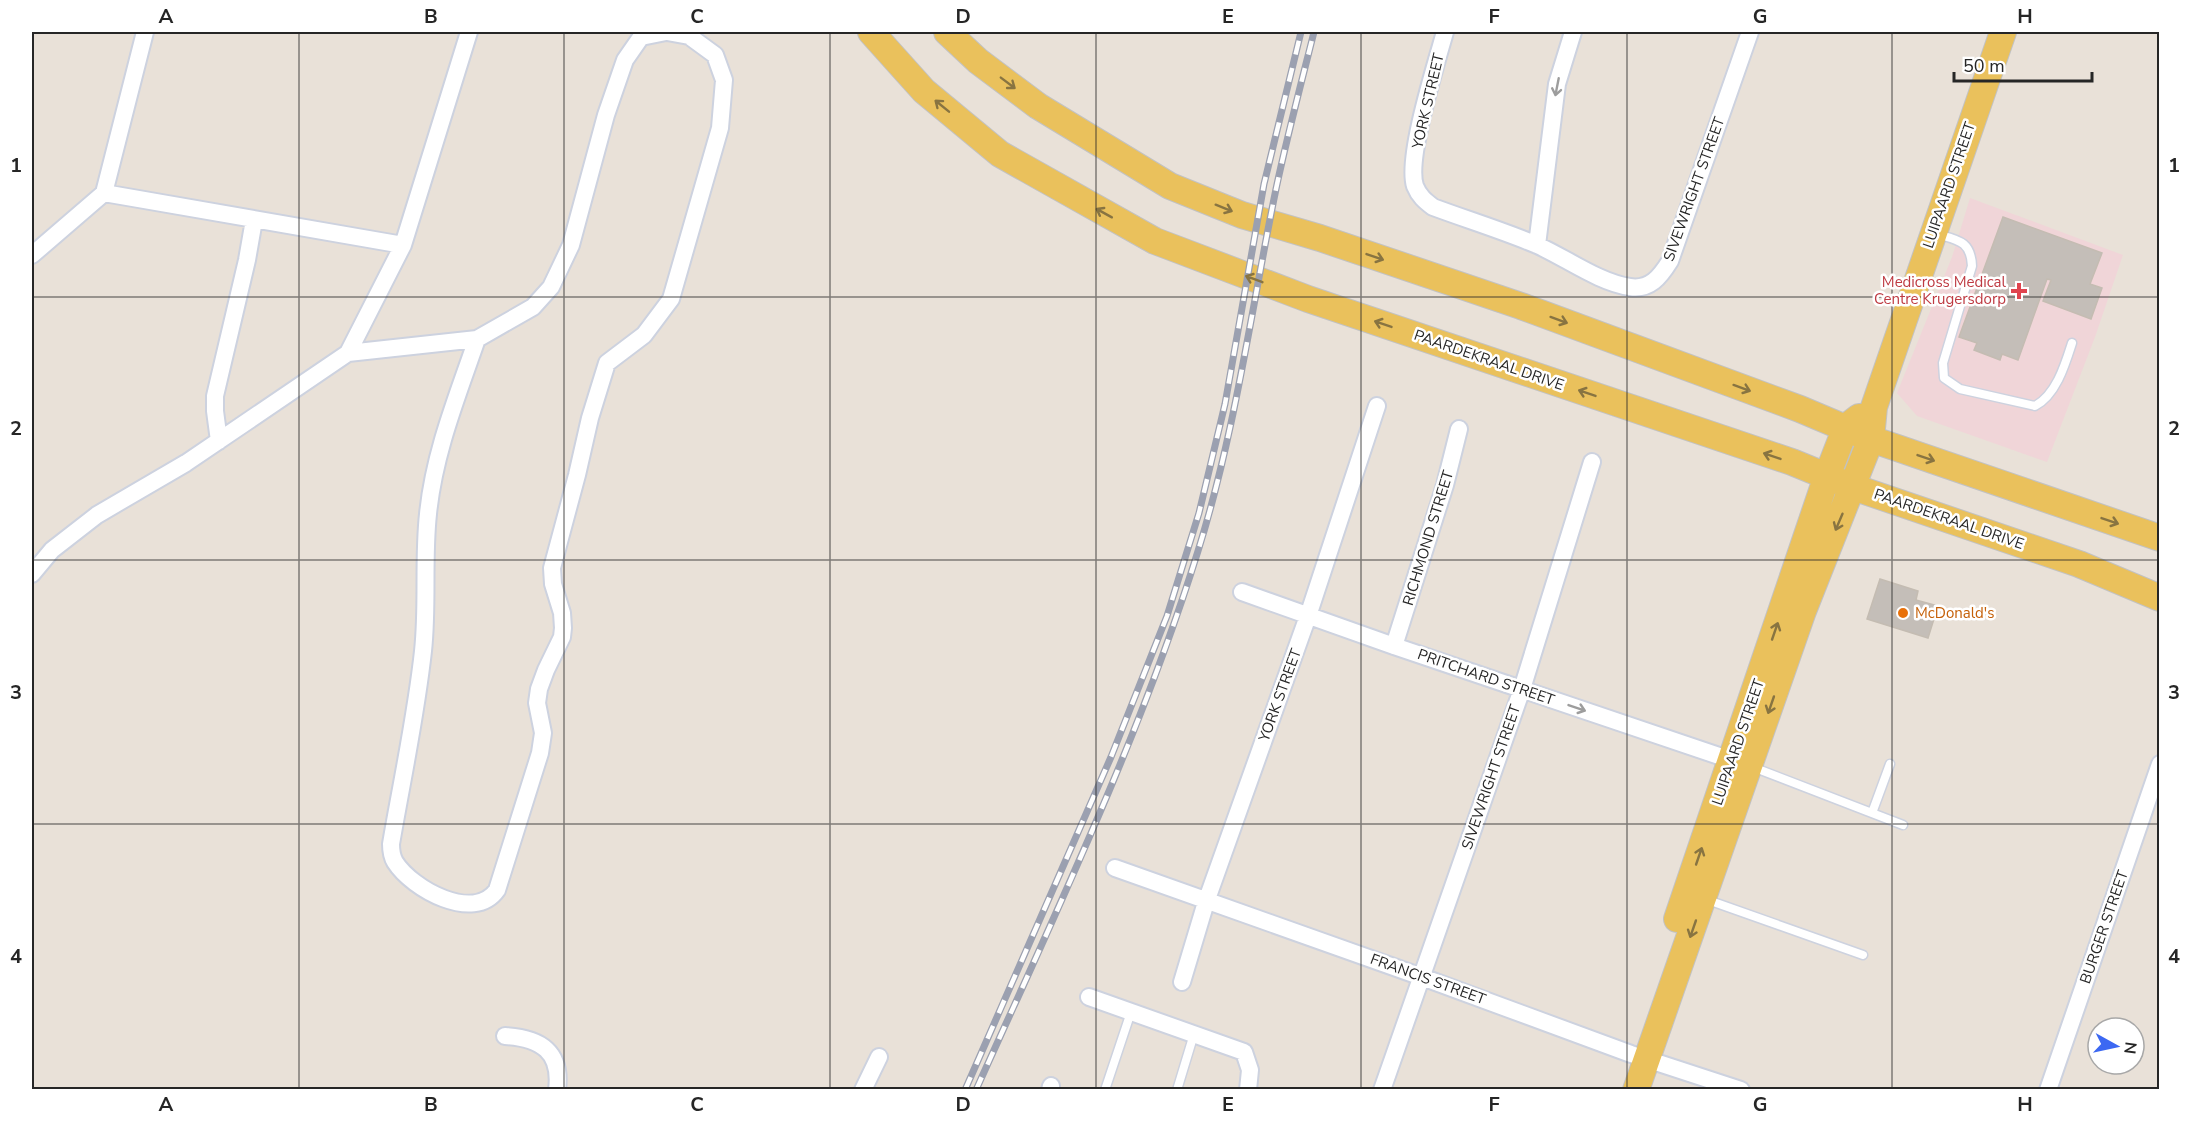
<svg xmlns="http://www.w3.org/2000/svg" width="2191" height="1121" font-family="'Nunito Sans',sans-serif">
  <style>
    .medical { fill: #f0d5d8 }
    .building { fill: #c4beb8; stroke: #c4bcb2; stroke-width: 1.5 }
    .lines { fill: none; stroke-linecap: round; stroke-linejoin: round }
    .service-casing { stroke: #cdd2df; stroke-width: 11 }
    .minor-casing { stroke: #cdd2df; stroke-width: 20 }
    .primary-casing { stroke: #c2c2c2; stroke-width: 28 }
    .service { stroke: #fff; stroke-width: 8 }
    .minor { stroke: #fff; stroke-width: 16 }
    .primary { stroke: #eac15c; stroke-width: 26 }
    .rail-casing { stroke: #9ba0b0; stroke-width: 7 }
    .rail { stroke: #fff; stroke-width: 4.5; stroke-dasharray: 14; stroke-linecap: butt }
    .oneway { stroke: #887441 }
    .oneway2 { stroke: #9d9d9d }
    .grid { fill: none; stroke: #262626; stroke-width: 1.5; stroke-opacity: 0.55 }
    .health-dot { fill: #e0444e; stroke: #fff; stroke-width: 2 }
    .food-dot { fill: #e8710a; stroke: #fff; stroke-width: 2 }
    .labels { text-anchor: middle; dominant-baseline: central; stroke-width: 5; stroke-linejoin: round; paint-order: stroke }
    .street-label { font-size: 15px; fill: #262626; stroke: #fff }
    .health-label { font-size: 15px; fill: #be3a42; stroke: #fff; text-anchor: end }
    .food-label { font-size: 15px; fill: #c56008; stroke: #fff; text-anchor: start }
    .neatline { fill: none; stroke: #262626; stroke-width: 2 }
    .grid-label { font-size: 20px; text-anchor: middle; font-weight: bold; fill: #262626 }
  </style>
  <rect width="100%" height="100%" fill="#e9e1d8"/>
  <path class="medical" d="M1970,198L2123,255L2095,337L2047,462L1917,416L1897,393L1952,257Z"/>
  <path class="building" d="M2003,217L2102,253L2090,284L2102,288L2091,319L2043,301L2051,280L2047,279L2018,360L2002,354L2000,360L1974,350L1977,343L1959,337Z
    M1880,579L1918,591L1916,600L1938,606L1928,638L1867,619Z"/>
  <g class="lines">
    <g class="service-casing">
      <path id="service" d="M1937,234C1958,240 1971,241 1972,266L1943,363L1944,378L1960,389L2035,406C2056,395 2065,365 2072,343
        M1750,766L1903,825
        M1872,813L1890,764
        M1705,899L1863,955
        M1105,1090L1131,1012
        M1177,1090L1194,1034"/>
    </g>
    <g class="minor-casing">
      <path id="minor" d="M1445,32C1436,64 1406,158 1415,186C1419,196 1425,201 1433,207C1468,220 1504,231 1537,245C1566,258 1600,283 1630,287C1650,290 1660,277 1670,261L1750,32
        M104,193L403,245
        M1537,245L1557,84L1573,32
        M32,255L104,193L145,32
        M477,339C457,397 434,453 428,514C423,560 428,605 423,651C416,716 402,780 391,844C391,851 392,857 395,862C412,889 474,923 497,890L540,753L543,733L537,703L539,689L546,670L562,637L563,628L562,613L553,584L552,568L577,475L590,418L607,363L644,335L671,299L720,128L724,80L715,55L689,36L667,32
        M348,353L477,339L533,307L551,287L571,245L606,115L625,60L641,37L666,32
        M219,441L215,411V396L247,260L254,220
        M32,574L52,550L97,515L186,463L348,353L403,245L469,32
        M1242,592L1394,646L1731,760
        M1394,646L1445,485L1459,429
        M1115,868L1422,977L1631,1054L1741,1090
        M1182,982L1206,902L1308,616L1377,406
        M1089,997L1244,1052L1250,1070L1248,1090
        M505,1036C541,1038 562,1052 557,1090
        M863,1090L879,1057
        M1050,1090L1051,1086
        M1382,1090L1522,689L1592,462
        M2048,1090L2160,764"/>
    </g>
    <g class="primary-casing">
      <path id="primary" d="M871,32L924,91L1000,154L1155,241L1308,299L1792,462L1853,487L2079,564L2160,598
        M947,32L978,61L1038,106L1170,186L1242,215L1320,238L1521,306L1800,409L1871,439L2160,538
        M1677,919L1827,476L1846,427L1859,417
        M1636,1090L1803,611L1871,439L1874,407L2003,32"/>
    </g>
    <use href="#service" class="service"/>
    <use href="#minor" class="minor"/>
    <use href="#primary" class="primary"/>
    <g class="rail-casing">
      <path id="rail" d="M965,1090L1111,757L1167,616L1199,513L1225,404L1264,184L1301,32
        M976,1090C1055,914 1141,735 1198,551C1235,433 1251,311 1276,189C1287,137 1301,84 1314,32"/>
    </g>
    <use href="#rail" class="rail"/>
  </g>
  <defs><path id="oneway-shaft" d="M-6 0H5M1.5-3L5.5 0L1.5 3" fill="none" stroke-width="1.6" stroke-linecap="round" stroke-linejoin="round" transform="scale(1.5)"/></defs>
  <g class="oneway">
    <use href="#oneway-shaft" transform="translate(1008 83) rotate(37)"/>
    <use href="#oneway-shaft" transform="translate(942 106) rotate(-141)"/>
    <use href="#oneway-shaft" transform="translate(1224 208) rotate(22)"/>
    <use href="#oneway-shaft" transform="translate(1104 213) rotate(-151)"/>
    <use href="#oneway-shaft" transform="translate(1375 257) rotate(19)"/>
    <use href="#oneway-shaft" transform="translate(1254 279) rotate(-159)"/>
    <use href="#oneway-shaft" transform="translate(1559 320) rotate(20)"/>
    <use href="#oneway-shaft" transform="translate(1383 324) rotate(-161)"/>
    <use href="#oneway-shaft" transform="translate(1742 388) rotate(20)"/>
    <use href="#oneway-shaft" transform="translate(1587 393) rotate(-161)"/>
    <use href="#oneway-shaft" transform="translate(1772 456) rotate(-161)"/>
    <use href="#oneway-shaft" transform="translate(1926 458) rotate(19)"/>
    <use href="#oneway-shaft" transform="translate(2110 521) rotate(19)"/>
    <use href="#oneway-shaft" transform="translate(1839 522) rotate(113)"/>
    <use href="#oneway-shaft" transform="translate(1775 631) rotate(-71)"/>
    <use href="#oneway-shaft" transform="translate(1771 705) rotate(109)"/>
    <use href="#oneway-shaft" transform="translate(1699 856) rotate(-71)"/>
    <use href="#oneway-shaft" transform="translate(1693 929) rotate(109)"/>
  </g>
  <g class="oneway2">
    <use href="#oneway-shaft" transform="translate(1557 87) rotate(101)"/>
    <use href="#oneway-shaft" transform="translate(1577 708) rotate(19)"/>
  </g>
  <path class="grid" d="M299,32V1090M564,32V1090M830,32V1090M1096,32V1090M1361,32V1090M1627,32V1090M1892,32V1090M32,297H2160M32,560H2160M32,824H2160"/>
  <path class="health-dot" d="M2016 282h6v6h6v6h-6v6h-6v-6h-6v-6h6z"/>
  <circle class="food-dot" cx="1903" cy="613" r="6"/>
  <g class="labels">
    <g class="street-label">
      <text transform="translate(1428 101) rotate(-77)">YORK STREET</text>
      <text transform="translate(1949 185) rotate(-71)">LUIPAARD STREET</text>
      <text transform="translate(1694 189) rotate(-70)">SIVEWRIGHT STREET</text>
      <text transform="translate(1489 360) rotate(19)">PAARDEKRAAL DRIVE</text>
      <text transform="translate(1949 519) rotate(19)">PAARDEKRAAL DRIVE</text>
      <text transform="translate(1428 538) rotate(-73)">RICHMOND STREET</text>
      <text transform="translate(1486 677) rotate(19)">PRITCHARD STREET</text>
      <text transform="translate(1280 695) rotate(-70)">YORK STREET</text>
      <text transform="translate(1738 742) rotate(-71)">LUIPAARD STREET</text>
      <text transform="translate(1491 777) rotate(-71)">SIVEWRIGHT STREET</text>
      <text transform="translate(2104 927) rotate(-71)">BURGER STREET</text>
      <text transform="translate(1428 979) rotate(20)">FRANCIS STREET</text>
    </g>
    <g class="health-label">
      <text x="2006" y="282">Medicross Medical<tspan x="2006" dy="17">Centre Krugersdorp</tspan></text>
    </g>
    <g class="food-label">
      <text x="1915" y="613">McDonald's</text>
    </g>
  </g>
  <rect width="2191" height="1121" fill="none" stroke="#ffffff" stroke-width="66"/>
  <g transform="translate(2116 1046) rotate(98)"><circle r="28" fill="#ffffff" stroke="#a8a8a8" stroke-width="1.5"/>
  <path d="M0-4.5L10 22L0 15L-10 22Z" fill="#3c68f2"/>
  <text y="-9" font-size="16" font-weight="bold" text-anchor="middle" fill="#262626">N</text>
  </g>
  <path d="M1954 72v9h138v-9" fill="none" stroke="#262626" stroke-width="3"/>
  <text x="1963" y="72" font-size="18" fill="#262626" stroke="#ffffff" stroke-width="4.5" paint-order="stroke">50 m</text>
  <rect x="33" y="33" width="2125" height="1055" class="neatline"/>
  <g class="grid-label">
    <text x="166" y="23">A</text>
    <text x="431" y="23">B</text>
    <text x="697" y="23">C</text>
    <text x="963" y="23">D</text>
    <text x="1228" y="23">E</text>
    <text x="1494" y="23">F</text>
    <text x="1760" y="23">G</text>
    <text x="2025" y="23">H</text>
    <text x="16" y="172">1</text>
    <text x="2174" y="172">1</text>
    <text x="16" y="435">2</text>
    <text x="2174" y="435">2</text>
    <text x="16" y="699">3</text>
    <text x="2174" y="699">3</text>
    <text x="16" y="963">4</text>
    <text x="2174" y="963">4</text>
    <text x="166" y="1111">A</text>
    <text x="431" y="1111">B</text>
    <text x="697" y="1111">C</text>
    <text x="963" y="1111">D</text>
    <text x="1228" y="1111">E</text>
    <text x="1494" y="1111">F</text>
    <text x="1760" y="1111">G</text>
    <text x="2025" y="1111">H</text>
  </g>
</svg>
